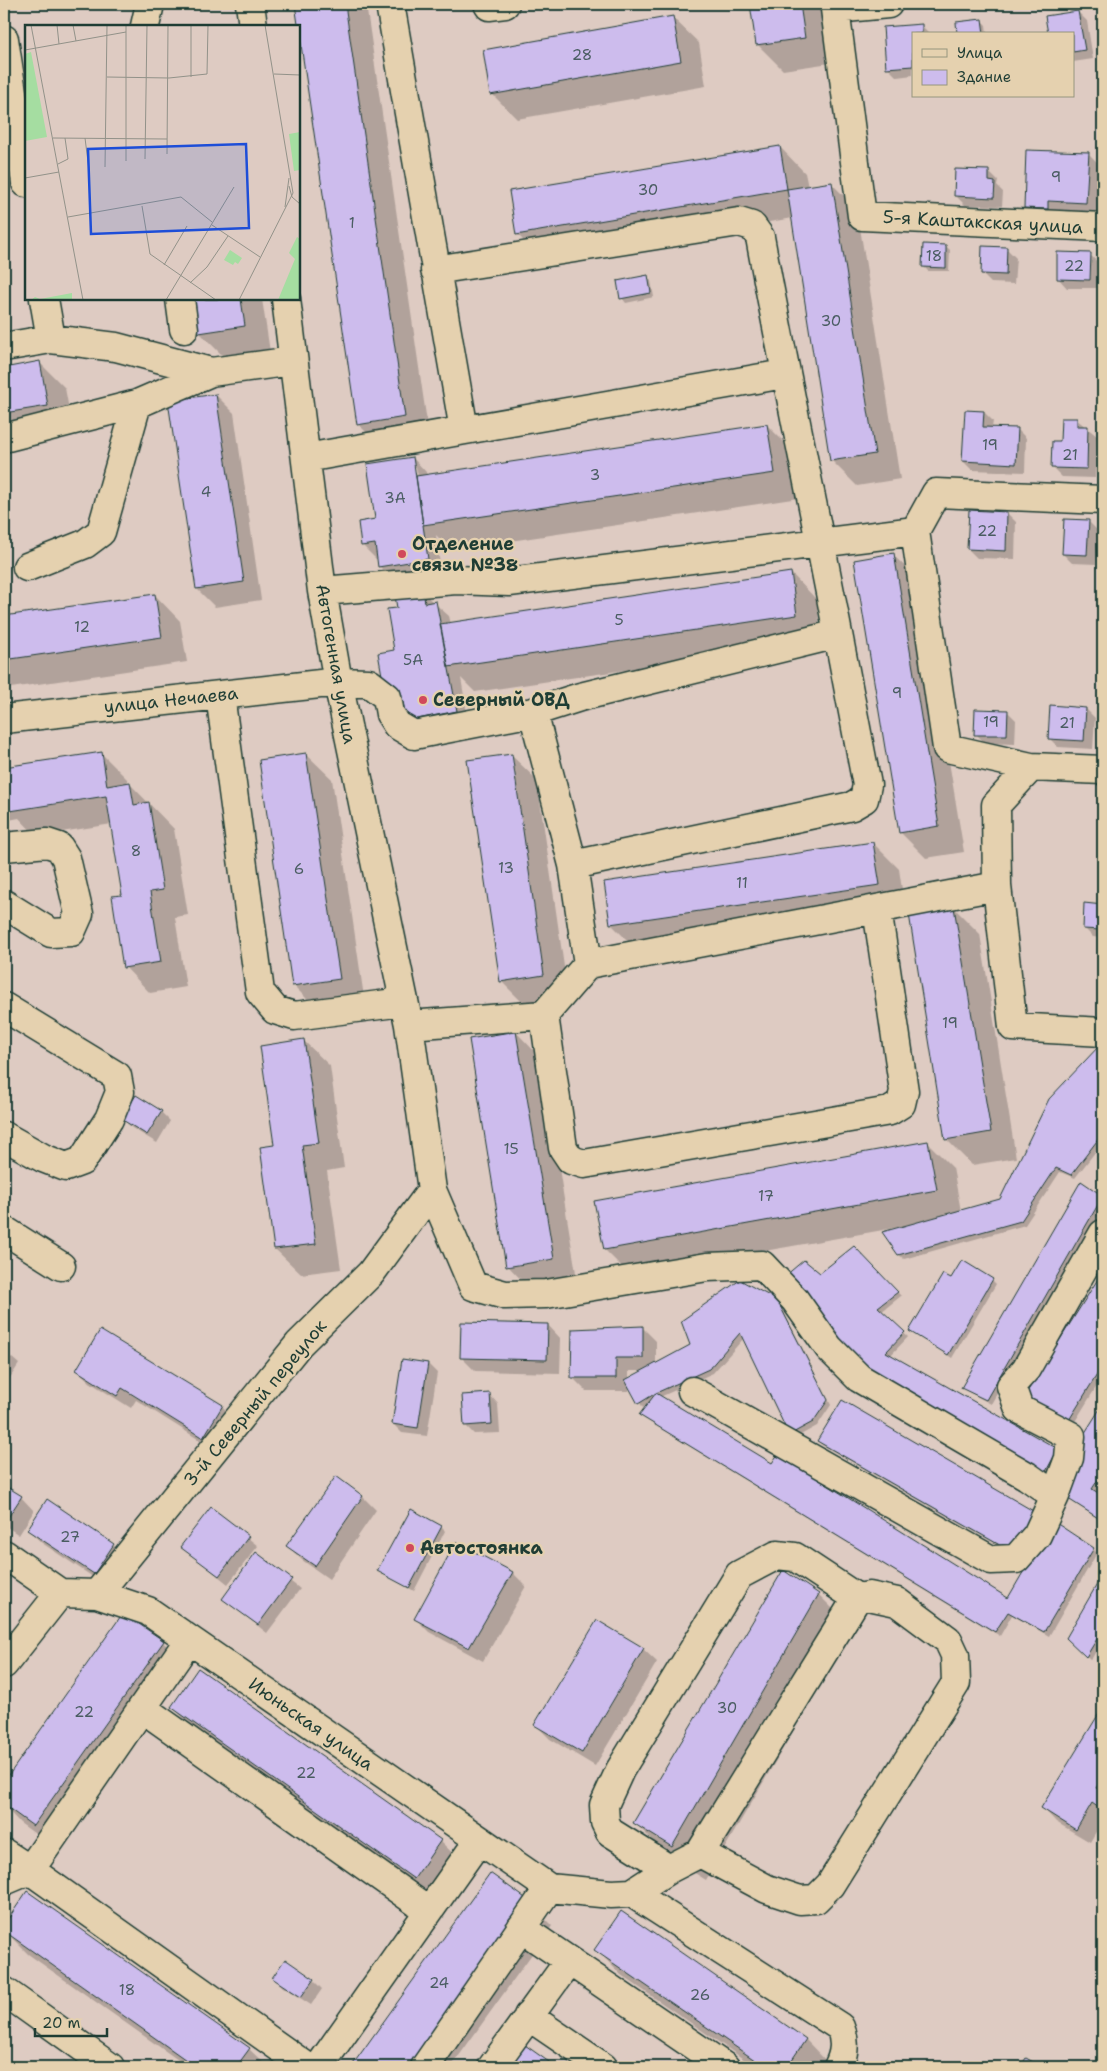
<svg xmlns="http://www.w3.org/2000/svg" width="1107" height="2071" font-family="'Shantell Sans',sans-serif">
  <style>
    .shadow { fill: #0003; fill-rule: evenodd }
    .building { fill: #cdbced; stroke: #1f3d34 }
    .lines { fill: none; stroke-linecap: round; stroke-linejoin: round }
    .minor-casing { stroke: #1f3d34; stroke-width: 31 }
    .minor { stroke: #e5d1af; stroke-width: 28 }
    .poi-dot { fill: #d1495b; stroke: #e5d1af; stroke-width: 2 }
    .labels { text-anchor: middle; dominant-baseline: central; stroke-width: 4.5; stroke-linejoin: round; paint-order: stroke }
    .number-label { font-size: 15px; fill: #4a5d62 }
    .street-label { font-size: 18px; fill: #1f3d34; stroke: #e5d1af }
    .poi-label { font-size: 18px; font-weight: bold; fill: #1f3d34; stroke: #e5d1af; text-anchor: start }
    .inset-road { fill: none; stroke: #929289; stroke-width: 1 }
    .view { fill: #1d4ed8; fill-opacity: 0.15; stroke: #1d4ed8; stroke-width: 2.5 }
    .inset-edge { fill: none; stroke: #1f3d34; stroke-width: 2.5 }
  </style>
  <rect width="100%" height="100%" fill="#decbc2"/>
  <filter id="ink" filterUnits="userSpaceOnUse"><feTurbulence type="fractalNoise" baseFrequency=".02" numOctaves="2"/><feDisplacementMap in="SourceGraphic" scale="10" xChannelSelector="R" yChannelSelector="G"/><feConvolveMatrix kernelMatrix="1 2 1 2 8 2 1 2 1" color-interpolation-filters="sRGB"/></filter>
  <g filter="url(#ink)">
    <path class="shadow" d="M297,4H366L430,443L384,450L358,424Z
      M751,4H821L830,63L783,70L757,44Z
      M1078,12L1087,21L1093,59L1073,62V34Z
      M673,18L699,43L706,86L517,119L492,94Z
      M982,21L986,25L987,34H959Z
      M921,25L930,34H913V75L897,77L888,68L884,28Z
      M780,147L805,173L808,187L832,184L857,209L900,479L857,486L831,460L793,218L543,260L518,235Z
      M1088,153L1102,167L1100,216L1039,221L1025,208Z
      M989,172L998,181L997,186L1003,192L1002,206L965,205L956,196Z
      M946,246L950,250L949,271H928L924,267Z
      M1007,249L1016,258L1014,284L991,283L982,274Z
      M1090,255L1100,264L1099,288H1067L1058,278Z
      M647,276L651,281L654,297L626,303L622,298Z
      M195,299H262L270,352L225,358L200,333Z
      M40,363L65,388L73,431L4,443V369Z
      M216,395L234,413L261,600L215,607L197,589Z
      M984,412L993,421L992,428L1017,429L1026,438L1025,472L972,470L963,461Z
      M1076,419L1097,436L1095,478L1062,477L1053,468L1062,442Z
      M767,425L793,451L799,498L450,550L436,535L441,572L393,580L379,566L378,559H376L363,546L413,458L426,472L427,476ZM414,467H416L418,477H415Z
      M1007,513L1016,522L1015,559L977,558L968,549Z
      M1089,522L1098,531L1096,564L1072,563L1063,554Z
      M893,555L919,580L964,852L926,858L900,832Z
      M791,573L816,599L822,641L475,692L461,678L469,725L421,734L405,704L400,705L386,691L396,651L399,609L423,593L449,616L451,624Z
      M155,595L180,621L187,662L4,689V618Z
      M1086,709L1095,718L1093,749L1058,747L1049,738Z
      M1007,711L1016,720L1015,744L985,743L976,734Z
      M101,753L127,779L128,784H130L174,829L188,915L175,917L186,987L150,993L125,967L123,896L112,824L36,836L19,818L4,821V760L11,768Z
      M306,754L332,779L365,1004L319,1011L293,985Z
      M511,755L537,780L569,1001L527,1007L501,981Z
      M873,843L899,869L905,910L636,949L611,924Z
      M1085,905L1103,906V940L1101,938L1093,937L1084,928Z
      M954,908L980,934L1016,1158L972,1165L946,1139Z
      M516,1032L541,1058L578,1285L533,1292L508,1266Z
      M304,1041L330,1066L344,1168L327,1171L341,1269L301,1274L275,1249V1146Z
      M1100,1047L1103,1049V1142L1075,1178L1060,1172L1025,1225L904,1259L899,1255L900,1227L630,1275L605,1250L928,1143L953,1168L961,1211L1001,1200Z
      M161,1112L170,1121L157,1143L132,1128L123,1119Z
      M1081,1182L1103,1196V1207L991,1404L967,1391L962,1387Z
      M854,1248L901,1296L881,1312L908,1337L890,1356L1061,1455L1048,1478L849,1353L786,1276L820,1275Z
      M1103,1273V1376L1071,1428L1024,1400Z
      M951,1280H992L996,1284L952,1358L911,1331Z
      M776,1301L781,1306L831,1405L817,1426L795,1438L744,1338L713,1373L660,1397L772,1465L1008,1600L1093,1549L1097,1553L1049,1636L1012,1615L1000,1636L645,1419L641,1415L648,1404L643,1408L629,1385V1391H586L573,1378L642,1327L656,1341V1365ZM629,1371H645L629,1379Z
      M548,1325L561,1339L560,1373L475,1371L461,1357Z
      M4,1351L19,1364L4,1387Z
      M428,1364L437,1373L427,1436L402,1433L393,1424Z
      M77,1370L222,1406L236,1420L217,1451L136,1400L131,1408L91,1383Z
      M490,1395L498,1404L500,1433L474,1434L465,1425Z
      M1103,1406V1482L1096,1493L1103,1497V1522L1068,1499L1077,1447Z
      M818,1441L1038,1517L1017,1556L822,1445Z
      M336,1478L363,1497L376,1510L329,1579L302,1560L288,1546Z
      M4,1486L21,1497L34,1511L19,1535L4,1525Z
      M211,1508L258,1546L228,1584L182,1547Z
      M441,1527L445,1531L414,1591L379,1570Z
      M28,1530L113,1545L127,1558L108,1587L42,1543Z
      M457,1544L513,1573L526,1586L483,1661L429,1632L416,1619Z
      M256,1554L300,1589L267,1633L223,1598Z
      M784,1572L819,1595L853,1629L706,1880L669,1857L635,1823Z
      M1103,1577V1639L1091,1660L1067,1638Z
      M124,1615L163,1642L188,1668L59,1851L20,1823L4,1806V1785Z
      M643,1649L657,1662L595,1766L550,1739L536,1725Z
      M198,1670L440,1841L466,1866L440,1903L198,1732L172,1707Z
      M1103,1710V1820L1090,1842L1056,1822L1043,1808Z
      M491,1875L527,1901L552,1926L451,2067H353Z
      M1103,1884V1894L1100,1890Z
      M27,1893L249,2049L268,2067H188L28,1954L4,1930V1927Z
      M621,1913L806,2040L831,2066L830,2067H755L621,1975L596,1949Z
      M274,1978L313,1980L322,1989L311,2005L283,1987Z"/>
    <path class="building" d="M295,4H345L405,417L357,425Z
      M750,4H800L805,38L756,45Z
      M1078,11L1085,50L1073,52V34H1048L1045,16Z
      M673,16L681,61L490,95L483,50Z
      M982,19L984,34H957L956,22Z
      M922,24V34H913V66L886,68L883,27Z
      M780,146L787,189L516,235L509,191Z
      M1026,150L1089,152L1086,203L1048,201V209L1024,208Z
      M955,169L989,170V181L995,182L994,198L954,196Z
      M832,182L875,454L830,461L787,189Z
      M923,244L946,245V268L922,267Z
      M982,246L1007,247L1006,275L981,274Z
      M1057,252L1091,253L1090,280L1057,279Z
      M648,275L651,293L620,299L617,281Z
      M193,299H241L245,326L199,333Z
      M40,361L48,406L4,413V368Z
      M216,394L244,582L196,589L168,401Z
      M965,410L984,411L983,427L1018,428L1016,464L962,461Z
      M1061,418H1077V426H1088L1087,469L1051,468L1052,441H1060Z
      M767,424L775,473L423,525L416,476Z
      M413,457L428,559L378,567L375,544L361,546L358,522L375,519L367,464Z
      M969,510L1007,512L1006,551L967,549Z
      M1064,519L1089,520L1087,555L1062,554Z
      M894,553L939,826L899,833L854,560Z
      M791,572L797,615L448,667L440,624Z
      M423,591L425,603L436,601L457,711L407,721L400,689L385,692L378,653L394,650L387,609L397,608L395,596Z
      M155,594L162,637L4,660V616Z
      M1050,705L1086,708L1084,741L1048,739Z
      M975,709L1008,710L1007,735H974Z
      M102,752L107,786L130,782L134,805L149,802L163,890L150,892L161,962L123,968L112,896L122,895L106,796L10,811L7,791H4V767Z
      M306,753L340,979L292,986L259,760Z
      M512,754L544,975L500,982L467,760Z
      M873,842L880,885L610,924L604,882Z
      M1084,903L1103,905V939H1100L1101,930L1083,929Z
      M954,907L991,1132L945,1140L909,914Z
      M516,1031L554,1259L506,1267L469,1039Z
      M304,1039L319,1143L302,1145L316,1244L274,1249L260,1147L274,1145L260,1046Z
      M1100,1045L1103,1048V1133L1071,1175L1056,1168L1021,1221L898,1255L882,1232L1000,1199L1049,1099Z
      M136,1095L162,1111L147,1135L121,1119Z
      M928,1141L937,1190L604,1250L594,1201Z
      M1081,1181L1103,1196L986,1400L961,1388Z
      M854,1246L898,1292L878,1307L905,1332L886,1352L1058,1449L1044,1475L875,1380L785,1276L804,1260L820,1273Z
      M962,1260L993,1279L948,1355L909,1331L943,1274L951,1278Z
      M1103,1271V1365L1066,1425L1022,1400Z
      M740,1280L777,1300L828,1400L813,1422L789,1435L740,1333L709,1369L656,1393L638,1404L625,1380L690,1345L681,1321Z
      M461,1322L548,1324L547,1360L460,1358Z
      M643,1326V1358H616V1378H571L572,1329Z
      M100,1330L223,1405L203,1438L122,1388L117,1396L76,1370Z
      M402,1359L428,1363L418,1428L392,1424Z
      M490,1393L492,1424L464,1426L462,1395Z
      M656,1393L772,1463L778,1454L1008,1598L1053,1521L1094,1548L1044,1632L1008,1612L995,1632L639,1415Z
      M842,1400L1035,1512L1012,1552L817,1441Z
      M1103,1404V1454L1100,1460L1103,1462V1472L1092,1489L1103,1496V1521L1062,1495L1083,1455L1076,1447Z
      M336,1476L363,1496L315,1566L286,1546Z
      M4,1485L22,1496L5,1522L4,1521Z
      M47,1499L114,1544L94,1574L27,1530Z
      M211,1507L249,1536L219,1576L180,1547Z
      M411,1509L442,1526L409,1588L377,1571Z
      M456,1542L513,1572L469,1648L414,1619Z
      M256,1552L292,1579L258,1625L222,1599Z
      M783,1570L819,1594L672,1847L633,1823Z
      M1103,1574V1629L1086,1657L1066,1638Z
      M123,1613L164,1641L33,1826L4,1805V1782Z
      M597,1620L644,1648L582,1753L534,1725Z
      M198,1668L441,1840L414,1879L171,1707Z
      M1103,1707V1777L1096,1788L1103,1792V1802L1099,1808L1092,1803L1076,1830L1041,1808Z
      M490,1873L528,1900L407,2067H351Z
      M27,1891L250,2048L236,2067H196L4,1931V1925Z
      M621,1911L806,2039L787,2067H765L594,1950Z
      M285,1959L314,1979L301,1997L272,1978Z
      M525,2045L556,2067H509Z
      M1026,2058L1042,2067H1020Z"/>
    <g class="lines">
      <g class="minor-casing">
        <path id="minor" d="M250,4L253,26
          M390,4L464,430
          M488,4L489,6L505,4
          M888,4L835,9L862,216L1103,227
          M145,26L150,4
          M4,39L26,183
          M435,270L739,222L752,226L760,237C784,370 813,502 838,634
          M44,299L51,339
          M180,299L184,329
          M286,299L322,591L338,682L409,1025L432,1190L473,1286L505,1295L546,1294L707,1267L762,1265L795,1300L829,1348L859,1378L1027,1476L1055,1496L1037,1535L1016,1559L991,1560L692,1391
          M4,347L51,339L116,347L211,372L293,361
          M4,438L137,404L211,372
          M306,458L784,374
          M1103,500L936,493L915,531L947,748L1031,767L1103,770
          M27,567L85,544L101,532L137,404
          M322,591L456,580L509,582L915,531
          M220,695L260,992L275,1010L294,1016L403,1002
          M533,712L580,697L838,634L867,785L864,799L852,806L573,865
          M4,719L338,682L369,683L387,697L390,714L397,725L414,735L533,712L573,865L588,964L544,1015L563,1148L571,1160L584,1164L890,1111L901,1104L904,1091L877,909
          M1031,767L996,805L997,886L1013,1027L1103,1032
          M4,847L47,843L59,847L66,858L79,914L71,932L51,933L4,904
          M588,964L997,886
          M4,1007L117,1076L120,1092L109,1119L82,1161L66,1167L43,1158L4,1136
          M409,1025L544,1015
          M4,1230L61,1266
          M1055,1496L1069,1458L1071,1436L1019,1409L1011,1386L1026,1369L1103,1234
          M4,1554L60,1593L97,1594L148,1611L549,1888L611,1894L632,1893L840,2027C846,2041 845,2053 838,2067
          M97,1594L299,1344L371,1273L432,1190
          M4,1664L60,1593
          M142,1708L429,1911
          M4,1853L30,1870L189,1640
          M669,1869L610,1832L605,1822L604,1805L620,1770L739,1575L777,1555L795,1557L857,1598
          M4,1881L30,1870L307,2067
          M632,1893L669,1869L700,1853L857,1598L869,1596L897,1602L948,1640L955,1655L956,1683L830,1885L816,1899L800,1900L767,1889L700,1853
          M521,1928L725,2067
          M4,1991L110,2067
          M528,2016L603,2067
          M319,2067L479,1840
          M425,2067L549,1888
          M492,2067L569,1961"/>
      </g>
      <use href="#minor" class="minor"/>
    </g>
  </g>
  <g class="poi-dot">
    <circle cx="402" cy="554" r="5"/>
    <circle cx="423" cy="700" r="5"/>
    <circle cx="410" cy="1548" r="5"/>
  </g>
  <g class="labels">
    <g class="number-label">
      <text x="582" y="55">28</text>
      <text x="1056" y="177">9</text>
      <text x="648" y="190">30</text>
      <text x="352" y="223">1</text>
      <text x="934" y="256">18</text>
      <text x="1074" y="266">22</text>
      <text x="831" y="321">30</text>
      <text x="990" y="445">19</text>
      <text x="1070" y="455">21</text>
      <text x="595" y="475">3</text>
      <text x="206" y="492">4</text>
      <text x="395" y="498">3А</text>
      <text x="987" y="531">22</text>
      <text x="619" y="620">5</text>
      <text x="82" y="627">12</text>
      <text x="413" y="660">5А</text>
      <text x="897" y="693">9</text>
      <text x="991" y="722">19</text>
      <text x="1067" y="723">21</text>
      <text x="136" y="851">8</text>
      <text x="506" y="868">13</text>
      <text x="299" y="869">6</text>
      <text x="742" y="883">11</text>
      <text x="950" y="1023">19</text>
      <text x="511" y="1149">15</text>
      <text x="766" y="1196">17</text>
      <text x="70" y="1537">27</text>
      <text x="727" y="1708">30</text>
      <text x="84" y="1712">22</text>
      <text x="306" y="1773">22</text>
      <text x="439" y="1983">24</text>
      <text x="127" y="1990">18</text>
      <text x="700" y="1995">26</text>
    </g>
    <g class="street-label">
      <text transform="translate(983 222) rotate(3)">5-я Каштакская улица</text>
      <text transform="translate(336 664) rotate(80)">Автогенная улица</text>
      <text transform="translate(171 700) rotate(-6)">улица Нечаева</text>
      <text transform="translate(255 1403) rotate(-50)">3-й Северный переулок</text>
      <text transform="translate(311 1724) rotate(35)">Июньская улица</text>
    </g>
    <g class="poi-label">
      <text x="412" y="544">Отделение<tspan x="412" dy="21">связи №38</tspan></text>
      <text x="433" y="700">Северный ОВД</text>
      <text x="420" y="1548">Автостоянка</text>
    </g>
  </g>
  <g transform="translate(25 25)">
    <rect width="275" height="275" fill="#decbc2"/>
    <path d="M6,27L22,112L0,116V29ZM275,107V145L269,146L264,109ZM272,212L275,214V275H253L270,234L264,228ZM205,225L217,233L213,239L210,237L208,240L199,235ZM47,268V275H6L10,272L15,274Z" fill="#a5dda1"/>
    <path class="inset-road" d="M6,0L58,275M32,0L34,19M48,0L51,16M166,0V52M0,25L101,7M249,49L275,50M82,52L144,53L182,49L183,0M28,113L142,114M60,113L64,145M142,129L143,0M120,134L122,0M101,136V0M33,139L43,134L40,113M80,142L82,0M0,153L34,147M264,161L267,172L275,179M117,181L125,229L191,275M260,182L264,153M43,192L156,172L187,197M187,200L235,232M139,240L162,201M165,258L182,242L203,211M141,275L209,162M214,275L268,168L240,0"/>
    <path class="view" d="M221,119L224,203L66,209L63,124Z"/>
    <rect width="275" height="275" class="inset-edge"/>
  </g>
  <rect width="1107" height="2071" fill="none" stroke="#e5d1af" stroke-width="20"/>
  <rect x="10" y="10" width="1087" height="2051" fill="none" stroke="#1f3d34" stroke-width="2" filter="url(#ink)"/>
  <rect x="912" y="32" width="162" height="65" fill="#e5d1af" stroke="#96967e"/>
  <rect x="922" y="49" width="25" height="8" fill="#e5d1af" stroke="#96967e"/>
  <text x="957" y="58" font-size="15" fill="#1f3d34">Улица</text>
  <rect x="922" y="70" width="25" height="15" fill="#cdbced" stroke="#96967e"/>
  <text x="957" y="82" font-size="15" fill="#1f3d34">Здание</text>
  <path d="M35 2028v8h72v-8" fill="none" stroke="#1f3d34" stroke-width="2.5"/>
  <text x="42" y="2028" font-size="15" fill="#1f3d34" stroke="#e5d1af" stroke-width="4" paint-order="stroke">20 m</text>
</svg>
